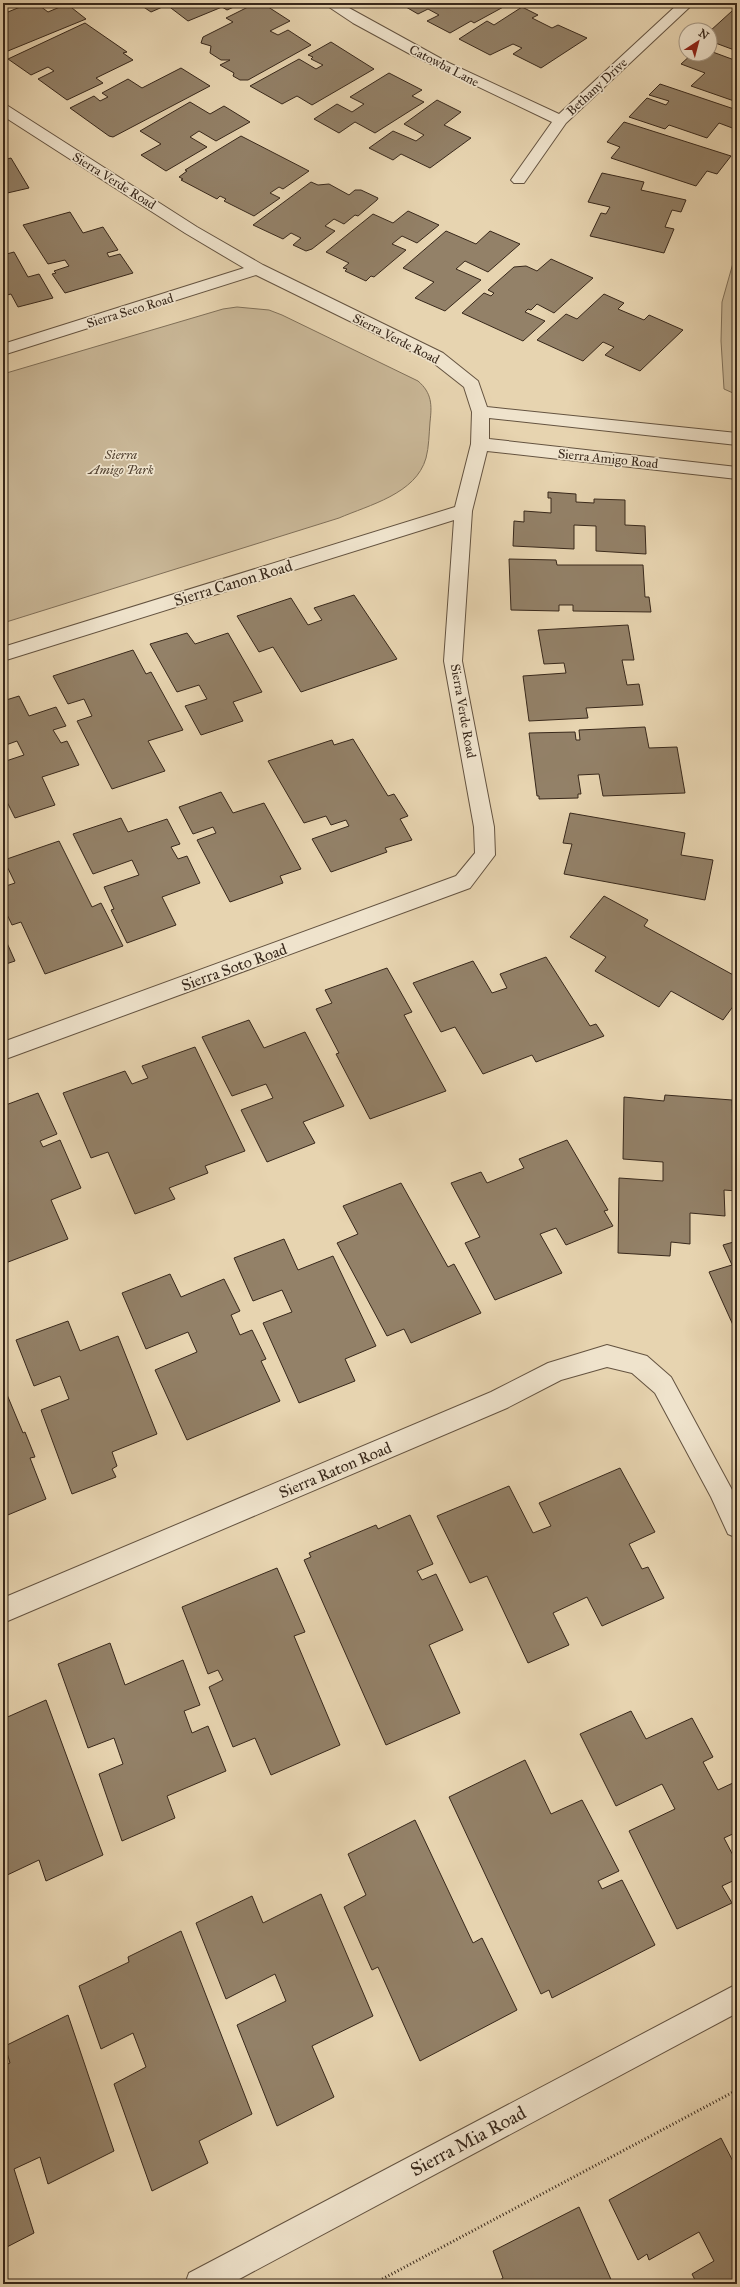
<svg xmlns="http://www.w3.org/2000/svg" width="740" height="2287" font-family="'IM FELL Great Primer',serif">
  <style>
    .green { fill: #c9b797; stroke: #807059 }
    .building { fill: #938168; stroke: #38281b }
    .lines { fill: none; stroke-linecap: round; stroke-linejoin: round }
    .street-casing { stroke: #645340; stroke-width: 2 }
    .path { stroke: #38281b; stroke-width: 3; stroke-dasharray: 1 2.5; stroke-linecap: butt }
    .street { fill: #efe3cc; fill-rule: evenodd }
    .labels { text-anchor: middle; dominant-baseline: central; stroke-width: 3.5; stroke-linejoin: round; paint-order: stroke }
    .far-street-label { font-size: 13px; fill: #38281b; stroke: #efe3cc }
    .far-park-label { font-size: 13px; font-style: italic; fill: #554534; stroke: #efe3cc }
    .street-label { font-size: 16px; fill: #38281b; stroke: #efe3cc }
    .near-street-label { font-size: 19px; fill: #38281b; stroke: #efe3cc }
  </style>
  <rect width="100%" height="100%" fill="#e7d4b0"/>
  <filter id="stains"><feTurbulence type="fractalNoise" baseFrequency=".005" numOctaves="4"/><feColorMatrix values="0 0 0 0 .2 0 0 0 0 .09 0 0 0 0 .02 0 0 0 .5 -.17"/></filter>
  <radialGradient id="worn" r=".72"><stop offset=".6" stop-color="#630" stop-opacity="0"/><stop offset="1" stop-color="#630" stop-opacity=".3"/></radialGradient>
  <path class="green" d="M737,249V377L733,393L724,389L721,341L722,302Z
    M237,307L269,310L282,315L418,381C432,393 432,405 430,422C429,434 429,447 426,458C416,494 369,505 339,518L3,623V374L223,309Z"/>
  <path class="building" d="M3,3H18L3,9Z
    M30,3H36L48,12L67,4L86,19L3,53V14Z
    M243,3L227,10L222,7L188,21L167,5L151,12L139,4Z
    M256,3H262L290,21L270,31L278,35L288,30L311,45L248,80H240L233,76L234,73L220,65L230,60H221L210,53L211,46L201,43L203,37L233,22L226,18Z
    M413,3H503L507,5L474,23L471,21L450,33L427,21L439,15L428,9L418,14L406,7Z
    M522,7L538,15L532,18L552,28L558,25L587,38L541,68L513,54L522,48L513,44L490,55L459,39L487,21L494,25Z
    M737,10V51L710,41V31L732,11Z
    M85,23L127,52L123,53L133,60L96,78L103,83L67,100L38,79L54,71L48,67L31,75L8,59Z
    M331,42L374,69L312,105L297,96L282,104L250,86L299,59L316,69L323,65L311,59L313,57L308,55Z
    M710,51L737,61V73L735,75H737V102L691,86L705,73L681,64L692,54H710Z
    M181,68L210,86L113,137L109,136L70,108L94,96L100,101L108,97L102,93L128,79L142,88Z
    M389,73L422,90L412,96L424,102L375,133L355,122L339,133L314,119L337,104L352,112L364,104L350,97Z
    M660,84L737,110V126L735,129L719,123L707,138L669,125L665,129L629,117L647,98L666,105L669,101L649,95Z
    M437,100L461,112L444,125L471,138L430,168L401,154L393,160L369,148L393,131L416,141L424,135L404,124Z
    M190,102L210,114L224,106L250,122L216,141L199,131L190,137L207,147L166,171L141,155L161,144L140,131Z
    M624,122L731,156L717,174L707,171L696,186L611,158L620,147L607,142Z
    M241,136L309,171L283,189L279,187L270,193L280,198L254,216L224,201L226,199L220,196L217,199L181,180L183,179L179,177L187,171L185,170Z
    M3,151L7,159L11,158L29,188L3,194Z
    M602,173L644,182L641,190L686,200L681,212L672,210L665,227L674,229L664,253L590,236L601,213L606,214L610,207L588,202Z
    M311,182L318,185L329,184L349,195L355,190H361L378,198L377,200L358,216L355,215L344,224L334,219L325,226L335,231L312,249L306,251L293,245L301,238L291,233L283,239L253,225Z
    M408,211L439,225L417,243L402,236L392,244L406,250L374,277L371,276L366,281L345,271L347,269L343,268L349,263L326,252L373,214L393,223Z
    M70,212L83,233L103,227L118,250L107,253L109,257L120,254L133,273L65,293L52,274L56,273L54,271L69,266L65,260L48,264L23,225Z
    M446,231L476,244L490,231L520,244L488,272L465,261L456,269L481,280L445,311L415,298L434,282L403,268Z
    M14,252L28,277L39,274L53,298L18,307L11,294L3,296V255Z
    M551,259L593,278L554,313L537,304L531,310L528,309L525,312L545,321L523,341L462,313L484,293L491,296L494,293L488,290L514,267L526,266L537,271Z
    M604,294L624,303L618,309L644,320L649,315L683,330L640,371L605,355L614,347L603,342L583,361L537,340L566,314L577,319Z
    M548,492L576,494V502L594,503V499L625,500V525L645,526L646,554L596,551V526L574,525V549L513,546L514,521L524,522V511L551,513V498H548Z
    M509,559L556,560L557,565H643L645,597H649L651,612L573,611V605H559V611L511,610Z
    M354,595L397,659L301,692L273,647L259,652L237,616L291,598L308,625L322,620L314,608Z
    M628,625L634,660H622L627,685L639,684L643,705L586,708L588,718L529,721L523,676L566,673L564,663L544,664L538,630Z
    M187,633L195,644L228,633L262,692L233,702L243,721L201,735L185,706L207,699L199,685L177,692L150,644Z
    M133,650L146,674L151,672L183,730L148,741L165,771L112,789L77,721L92,716L84,699L68,704L53,676Z
    M19,696L29,716L56,707L66,726L53,730L61,743L67,741L79,765L42,777L55,805L15,818L3,794V762L24,755L17,741L3,746V701Z
    M645,727L649,748L677,747L685,793L603,796L599,774L578,775L581,794H578V798L539,799V796H537L529,733L575,732L576,740H580L579,730Z
    M353,739L388,796L394,794L408,816L400,819L412,840L385,848L387,852L331,872L312,839L349,826L346,820L331,825L326,816L304,823L268,761L332,740L334,745Z
    M221,792L233,813L264,803L301,869L280,876L283,883L230,902L197,840L216,833L213,827L193,834L179,807Z
    M570,813L685,833L681,855L713,860L705,900L564,874L572,844L563,843Z
    M121,818L128,832L167,819L180,844L171,847L178,859L187,856L200,883L162,897L176,925L127,943L111,910L114,909L104,887L139,875L132,860L93,874L73,834Z
    M59,841L92,907L101,903L123,946L45,974L21,922L12,925L3,906V887L15,883L4,860Z
    M604,896L648,920L644,926L737,977V1001L723,1020L671,991L659,1007L595,971L606,957L570,937Z
    M3,934L15,961L3,965Z
    M546,957L590,1026L596,1024L604,1036L536,1062L532,1055L483,1074L455,1027L441,1032L413,983L473,961L492,993L507,988L500,974Z
    M387,968L412,1012L404,1015L446,1091L370,1119L336,1054L339,1053L316,1009L332,1003L325,990Z
    M249,1020L264,1048L305,1032L344,1106L303,1122L315,1143L267,1162L241,1110L273,1098L266,1084L232,1096L202,1037Z
    M195,1047L245,1151L205,1166L208,1173L169,1188L175,1199L135,1214L108,1152L91,1158L63,1093L125,1071L132,1084L148,1078L142,1066Z
    M38,1093L57,1134L40,1141L43,1147L60,1140L81,1188L51,1200L68,1239L3,1264V1166L8,1164L3,1156V1106Z
    M665,1095L732,1100L734,1164H737V1191L724,1190L725,1216L690,1213V1244L671,1242L670,1256L618,1253L619,1178L663,1181V1162L623,1159L624,1097L664,1101Z
    M567,1140L608,1210L604,1211L613,1226L566,1245L556,1228L540,1234L562,1273L495,1300L465,1243L480,1237L451,1183L481,1172L487,1183L524,1168L519,1159Z
    M401,1183L448,1267L454,1264L481,1313L411,1343L404,1329L387,1336L337,1243L358,1234L343,1206Z
    M284,1239L298,1270L333,1256L376,1346L345,1359L355,1381L299,1403L263,1323L292,1312L282,1290L253,1301L234,1258Z
    M737,1241V1324L733,1325L709,1272L732,1265L723,1245Z
    M170,1274L181,1297L224,1279L240,1311L231,1315L240,1335L252,1330L266,1359L261,1361L280,1401L187,1440L155,1370L197,1352L188,1332L146,1349L122,1293Z
    M68,1321L80,1351L118,1336L157,1434L112,1452L117,1466L112,1469L116,1477L72,1494L41,1410L69,1399L60,1376L34,1386L16,1340Z
    M3,1385L23,1433L25,1432L35,1457L30,1458L46,1499L3,1517Z
    M620,1468L655,1532L629,1544L642,1569L648,1567L664,1598L602,1626L587,1597L553,1613L569,1645L528,1663L487,1576L470,1583L437,1516L509,1486L533,1533L551,1526L539,1503Z
    M410,1515L433,1564L417,1571L422,1580L436,1574L463,1630L429,1645L460,1713L386,1745L304,1560L311,1557L309,1553L376,1525L378,1529Z
    M277,1568L305,1632L294,1636L340,1745L271,1775L255,1738L233,1747L209,1687L223,1680L218,1670L208,1674L182,1607Z
    M110,1643L125,1685L183,1660L200,1705L184,1711L192,1733L208,1726L226,1771L167,1796L175,1818L122,1841L99,1774L123,1764L114,1738L88,1748L58,1664Z
    M46,1700L103,1855L46,1881L39,1860L3,1877V1719Z
    M631,1711L646,1739L692,1718L713,1757L703,1762L718,1790L735,1782L737,1785V1832L724,1838L737,1863V1879L722,1886L732,1903L677,1929L629,1831L675,1809L662,1784L616,1806L580,1734Z
    M525,1760L551,1814L582,1800L619,1871L598,1881L602,1889L622,1880L655,1945L552,1998L549,1990L541,1994L449,1797Z
    M415,1820L473,1943L482,1938L517,2010L420,2061L378,1967L372,1970L344,1907L366,1895L348,1854Z
    M321,1894L373,2016L312,2046L334,2097L277,2126L237,2025L286,2001L275,1974L226,1999L196,1923L252,1896L263,1923Z
    M181,1931L252,2114L199,2141L208,2163L152,2191L114,2084L146,2067L133,2033L101,2049L79,1986L129,1962L128,1957Z
    M68,2015L114,2151L48,2184L40,2157L14,2169L34,2233L3,2249V2066L10,2063L5,2046Z
    M721,2138L737,2169V2284H697L692,2274L714,2261L699,2232L649,2260L647,2254L638,2260L609,2200Z
    M579,2207L613,2284H493L503,2278L493,2251Z"/>
  <g class="lines">
    <g class="street-casing">
      <path id="street" d="M323,3H340L449,63L559,114L679,3H694L566,123L524,183H514L511,180L552,122L410,54L353,23Z
        M3,105L8,106L197,227L263,265L443,353L478,381L487,407L737,433V445L489,418V439L737,467V479L487,451L472,511L462,661L494,827L495,855L470,888L3,1060V1042L456,876L475,853L474,827L444,661L454,520L3,661V647L455,507L471,444L472,412L464,387L431,361L256,275L3,355V344L244,268L185,233L3,116Z
        M607,1345L647,1356L671,1377L737,1499V1538L728,1534L711,1497L655,1393L632,1373L607,1367L561,1380L507,1408L3,1623V1598L491,1392L548,1363Z
        M737,1984V2013L230,2284H185L189,2273Z"/>
    </g>
    <path class="path" d="M373,2284L737,2090"/>
    <use href="#street" class="street"/>
  </g>
  <g class="labels">
    <g class="far-street-label">
      <text transform="translate(444 66) rotate(27)">Catowba Lane</text>
      <text transform="translate(597 87) rotate(-43)">Bethany Drive</text>
      <text transform="translate(114 181) rotate(32)">Sierra Verde Road</text>
      <text transform="translate(130 311) rotate(-17)">Sierra Seco Road</text>
      <text transform="translate(396 339) rotate(27)">Sierra Verde Road</text>
      <text transform="translate(608 459) rotate(6)">Sierra Amigo Road</text>
      <text transform="translate(463 711) rotate(80)">Sierra Verde Road</text>
    </g>
    <g class="far-park-label">
      <text x="121" y="455">Sierra<tspan x="121" dy="15">Amigo Park</tspan></text>
    </g>
    <g class="street-label">
      <text transform="translate(233 583) rotate(-17)">Sierra Canon Road</text>
      <text transform="translate(234 967) rotate(-20)">Sierra Soto Road</text>
      <text transform="translate(335 1470) rotate(-23)">Sierra Raton Road</text>
    </g>
    <g class="near-street-label">
      <text transform="translate(468 2141) rotate(-28)">Sierra Mia Road</text>
    </g>
  </g>
  <rect width="740" height="2287" fill="none" stroke="#e7d4b0" stroke-width="16"/>
  <rect x="4" y="4" width="732" height="2279" fill="none" stroke="#38281b" stroke-width="2"/>
  <rect x="8" y="8" width="724" height="2271" fill="none" stroke="#38281b"/>
  <g transform="translate(698 42) rotate(36)"><circle r="19" fill="#efe3cc" stroke="#a69885"/>
  <path d="M0-3L7 15L0 10L-7 15Z" fill="#8f2418"/>
  <text y="-6" font-size="11" font-weight="bold" text-anchor="middle" fill="#38281b">N</text>
  </g>
  <rect width="100%" height="100%" filter="url(#stains)"/>
  <rect width="100%" height="100%" fill="url(#worn)"/>
</svg>
